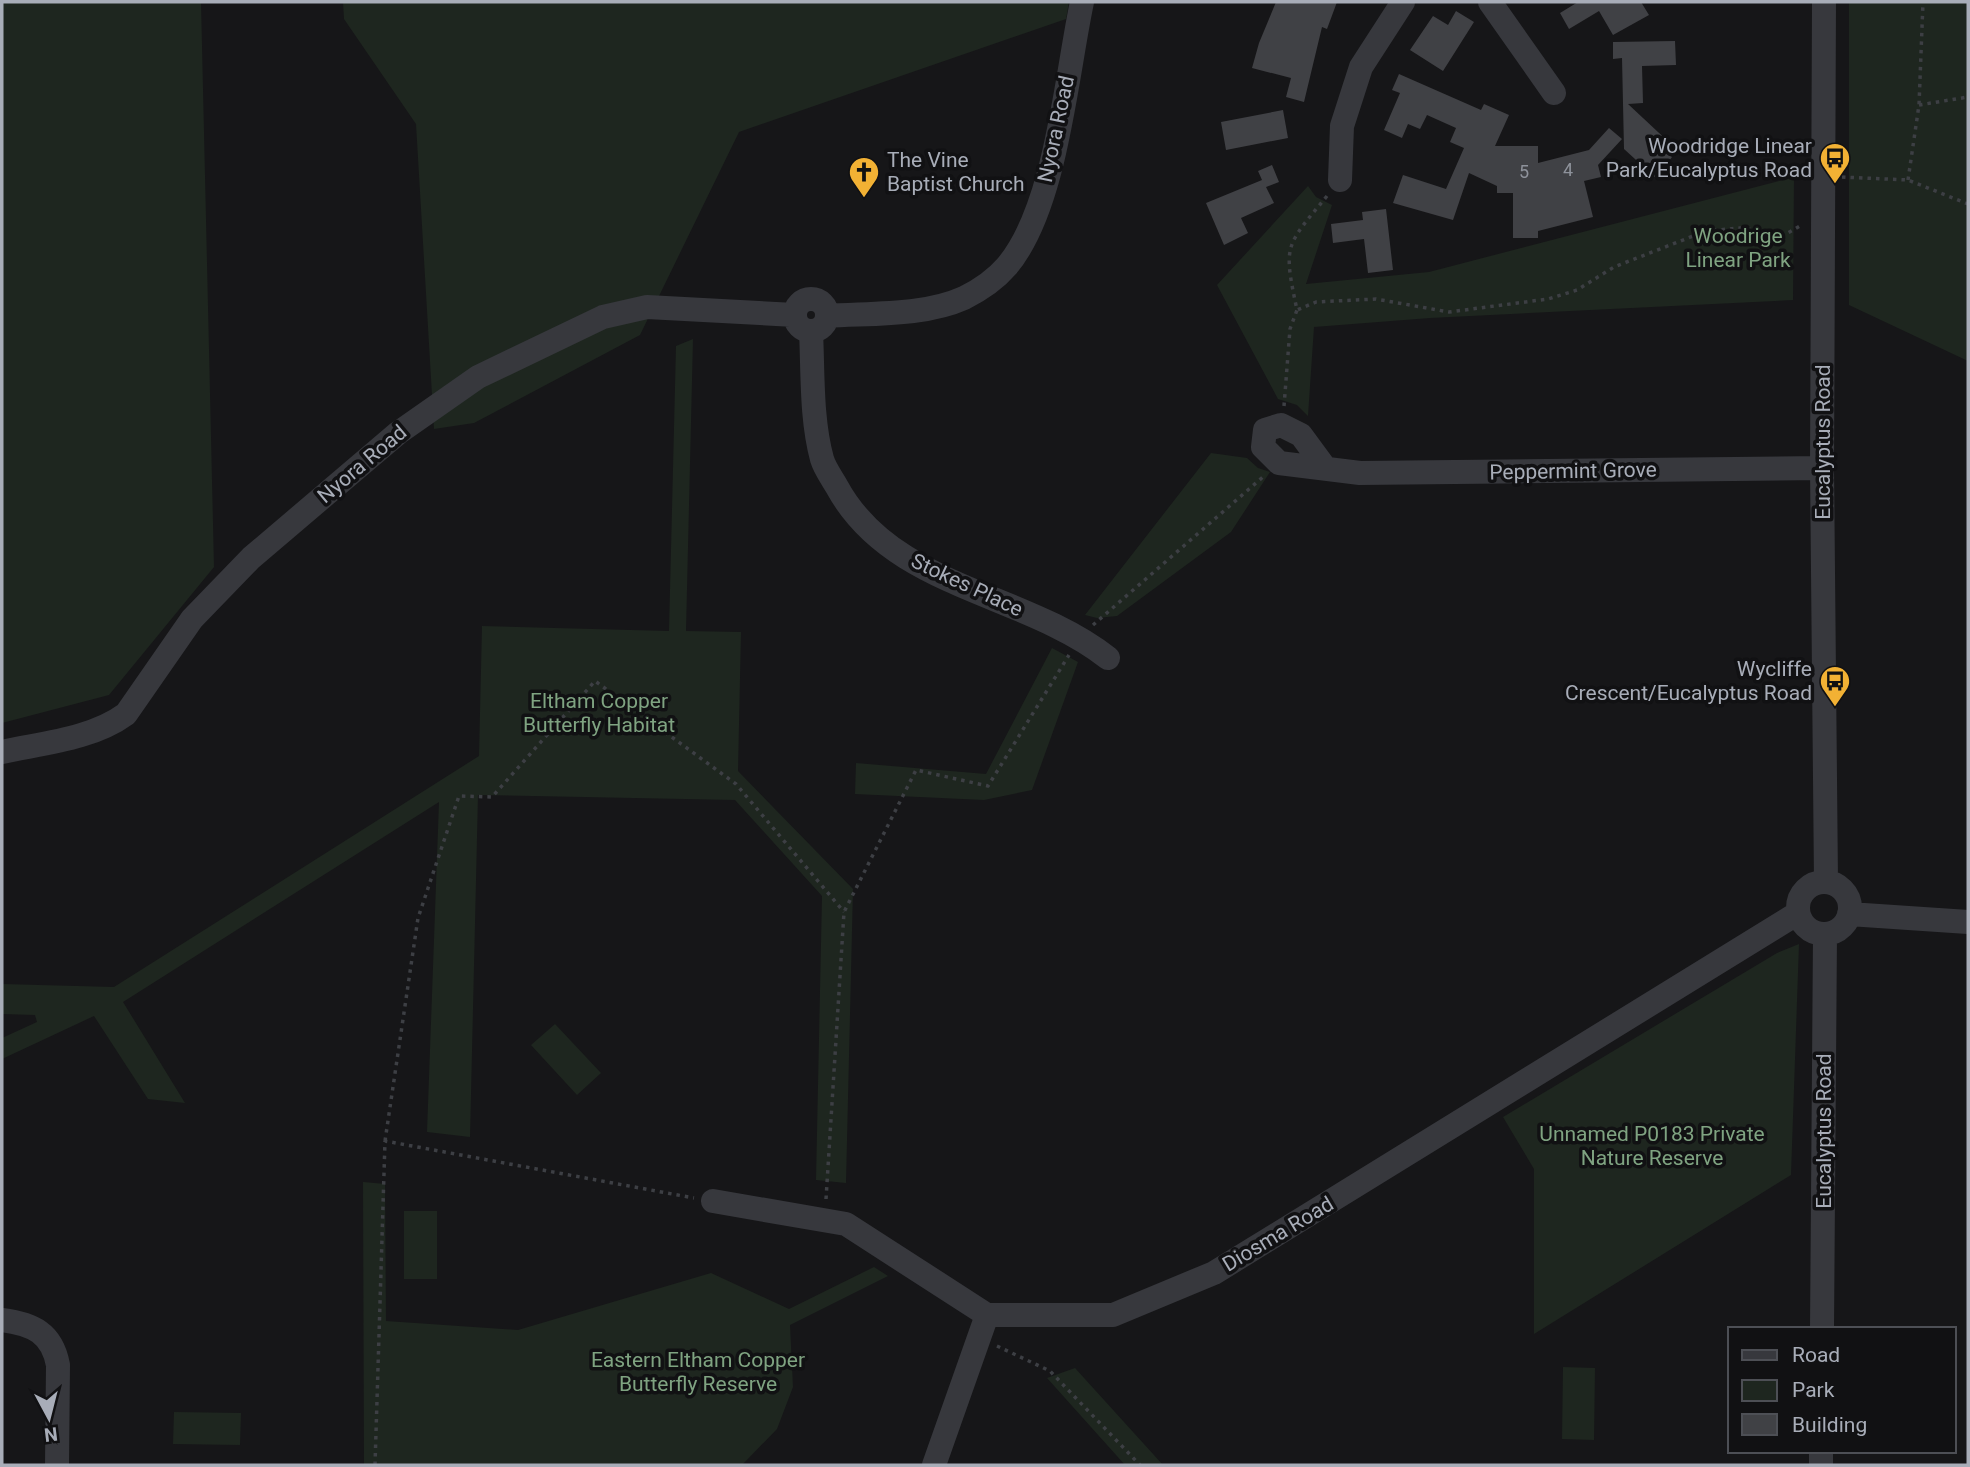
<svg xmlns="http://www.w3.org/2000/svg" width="1970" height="1467" font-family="Roboto,sans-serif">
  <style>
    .green { fill: #1e261f }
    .building { fill: #404145 }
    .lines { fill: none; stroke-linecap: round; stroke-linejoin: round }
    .path { stroke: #3d3f44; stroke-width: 3.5; stroke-dasharray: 3.5 5; stroke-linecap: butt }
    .minor { stroke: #37383d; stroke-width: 24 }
    .labels { text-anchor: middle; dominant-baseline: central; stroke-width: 7; stroke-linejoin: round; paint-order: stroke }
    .number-label { font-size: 18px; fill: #8e929b }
    .street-label { font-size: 21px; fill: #a8adb8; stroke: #111113 }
    .poi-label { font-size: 21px; fill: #a8adb8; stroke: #111113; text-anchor: end }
    .park-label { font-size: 21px; fill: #7fa381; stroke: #111113 }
  </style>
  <rect width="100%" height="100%" fill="#161618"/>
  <path class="green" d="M2,2H201L214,567L109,695L2,723Z
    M343,2H1069L1066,19L739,132L640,335L474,423L434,429L416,124L344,19Z
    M1849,2H1968V361L1849,305Z
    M1794,177L1793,300L1430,318L1314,327L1308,416L1297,405L1278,399L1217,285L1308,186L1316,197L1332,205L1306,284L1429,272Z
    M693,339L686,631L741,632L738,771L853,889L846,1183L816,1180L822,896L735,800L478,795L470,1137L427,1132L439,802L123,1002L185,1103L148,1099L94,1016L2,1059V1038L37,1022L35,1015L2,1014V984L114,987L479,756L482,626L669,631L676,346Z
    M1211,453L1247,458L1258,468L1270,472L1231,532L1117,616L1097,618L1085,615Z
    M1052,648L1078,662L1032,790L984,800L855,794L856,763L986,774Z
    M1799,944L1791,1175L1534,1334V1169L1503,1117L1777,953Z
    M555,1024L601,1073L577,1095L531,1045Z
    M363,1182L385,1184L386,1321L518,1330L711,1273L789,1309L874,1267L888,1276L790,1325L793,1387L777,1429L742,1465H364Z
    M404,1211H437V1279H404Z
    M1563,1367L1595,1368L1594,1440L1562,1439Z
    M1075,1368L1163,1465H1125L1047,1378Z
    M174,1412L241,1413L240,1445L173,1444Z"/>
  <path class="building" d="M1276,2H1337L1327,29L1322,27L1304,102L1286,97L1291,78L1252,68L1259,43Z
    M1578,2H1641L1649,15L1613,35L1599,11L1569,29L1560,13Z
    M1456,11L1474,22L1443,71L1410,50L1433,16L1448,25Z
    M1675,41L1676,65L1642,66L1643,103L1628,104L1673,146L1667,152L1672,157L1669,161L1671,163L1657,179L1624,149L1622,58L1613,59V42Z
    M1399,74L1481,110L1484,104L1509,115L1495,146H1538V163L1589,150L1609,128L1622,139L1598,165L1601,177L1584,181L1593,217L1538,231V238H1513V193H1497V186L1469,173L1453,220L1393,203L1403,175L1446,189L1464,148L1450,142L1456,128L1427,115L1420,129L1408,124L1402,138L1384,130L1400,93L1392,90Z
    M1283,110L1288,138L1226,150L1221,122Z
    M1272,165L1279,182L1266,187L1274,203L1241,218L1248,233L1224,245L1206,203L1262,180L1258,171Z
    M1386,209L1393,270L1368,273L1364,239L1333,243L1331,224L1363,220L1362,212Z"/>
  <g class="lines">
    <path class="path" d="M1919,105L1968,97
      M1842,177L1908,180L1968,204
      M1908,180L1919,105L1923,2
      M1327,196C1285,247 1283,244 1297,310L1316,302L1376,299L1449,312L1548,299L1577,290L1614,267L1706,231L1740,228L1786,234L1800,226
      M1284,406L1290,329L1297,310
      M1093,625L1264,476
      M385,1141L418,918L459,796L492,797L595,681L736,784L844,912
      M826,1199L844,912L916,770L988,786L1069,655
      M997,1346L1050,1371L1140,1465
      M375,1465L385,1141L694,1198"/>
    <path class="minor" d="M1490,2L1554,93
      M1824,2L1822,468L1826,882
      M1340,180L1342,126L1361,67L1403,2
      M795 315a16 16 0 1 1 32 0a16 16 0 1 1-32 0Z
      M827,316C871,313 924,316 964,298C980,290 995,280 1007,266C1056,208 1066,77 1082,2
      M811,331C813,372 811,419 822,459C825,469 832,478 837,487C892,588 1024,592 1108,658
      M1326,469L1301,435L1281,425L1265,430L1263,447L1279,463L1360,473L1822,468
      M2,752C43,743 92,739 126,714L192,619L251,558L398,433L478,377L603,317L647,307L795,315
      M1798 908a26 26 0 1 1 52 0a26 26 0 1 1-52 0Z
      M1849,914L1968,922
      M713,1201L846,1224L987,1315H1113L1214,1273L1798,913
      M2,1320C33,1324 52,1333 58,1365L57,1465
      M1822,1329L1825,934
      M934,1465L987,1315
      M1821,1465V1451"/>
  </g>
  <defs>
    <g id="bus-pin" transform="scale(1.575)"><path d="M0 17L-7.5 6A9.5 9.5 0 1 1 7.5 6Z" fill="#f2b134" stroke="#111113"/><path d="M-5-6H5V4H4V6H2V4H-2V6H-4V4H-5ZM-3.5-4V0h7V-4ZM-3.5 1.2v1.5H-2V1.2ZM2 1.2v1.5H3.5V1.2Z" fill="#111"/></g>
    <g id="church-pin" transform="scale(1.575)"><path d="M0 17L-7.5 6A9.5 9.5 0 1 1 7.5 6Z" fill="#f2b134" stroke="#111113"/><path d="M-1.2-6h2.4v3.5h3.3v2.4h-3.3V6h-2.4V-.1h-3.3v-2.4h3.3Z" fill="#111"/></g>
  </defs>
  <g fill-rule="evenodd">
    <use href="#bus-pin" x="1835" y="158"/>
    <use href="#church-pin" x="864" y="172"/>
    <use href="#bus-pin" x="1835" y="681"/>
  </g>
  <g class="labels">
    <g class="number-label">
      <text x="1568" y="169">4</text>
      <text x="1524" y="171">5</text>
    </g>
    <g class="street-label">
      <text transform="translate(1056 129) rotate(-78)">Nyora Road</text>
      <text transform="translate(1823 442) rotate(-90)">Eucalyptus Road</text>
      <text transform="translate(362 464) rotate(-40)">Nyora Road</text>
      <text transform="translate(1573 471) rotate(-1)">Peppermint Grove</text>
      <text transform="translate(967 585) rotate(25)">Stokes Place</text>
      <text transform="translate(1824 1131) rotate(-90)">Eucalyptus Road</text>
      <text transform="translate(1278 1234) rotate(-31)">Diosma Road</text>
    </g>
    <g class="poi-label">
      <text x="1812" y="146">Woodridge Linear<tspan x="1812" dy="24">Park/Eucalyptus Road</tspan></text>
      <text x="887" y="160" text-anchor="start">The Vine<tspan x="887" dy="24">Baptist Church</tspan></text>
      <text x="1812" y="669">Wycliffe<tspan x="1812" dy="24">Crescent/Eucalyptus Road</tspan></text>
    </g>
    <g class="park-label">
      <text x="1738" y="236">Woodrige<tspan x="1738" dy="24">Linear Park</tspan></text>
      <text x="599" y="701">Eltham Copper<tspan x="599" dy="24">Butterfly Habitat</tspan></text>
      <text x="1652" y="1134">Unnamed P0183 Private<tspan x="1652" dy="24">Nature Reserve</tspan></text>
      <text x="698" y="1360">Eastern Eltham Copper<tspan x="698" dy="24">Butterfly Reserve</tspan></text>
    </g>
  </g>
  <rect width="1970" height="1467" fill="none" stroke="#a8adb8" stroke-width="7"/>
  <rect x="1728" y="1327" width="228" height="126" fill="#111113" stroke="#4d4f55" stroke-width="2"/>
  <rect x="1742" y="1350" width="35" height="10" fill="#37383d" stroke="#4d4f55" stroke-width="2"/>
  <text x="1792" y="1362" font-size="21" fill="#a8adb8">Road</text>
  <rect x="1742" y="1380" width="35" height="21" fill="#1e261f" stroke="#4d4f55" stroke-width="2"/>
  <text x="1792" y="1397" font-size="21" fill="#a8adb8">Park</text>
  <rect x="1742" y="1414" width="35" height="21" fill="#404145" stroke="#4d4f55" stroke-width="2"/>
  <text x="1792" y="1432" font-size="21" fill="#a8adb8">Building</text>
  <g transform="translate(49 1418) rotate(173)" stroke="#111113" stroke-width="5" paint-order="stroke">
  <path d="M0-5L12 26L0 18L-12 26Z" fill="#a8adb8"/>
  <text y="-10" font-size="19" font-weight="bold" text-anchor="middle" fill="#a8adb8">N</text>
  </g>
</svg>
